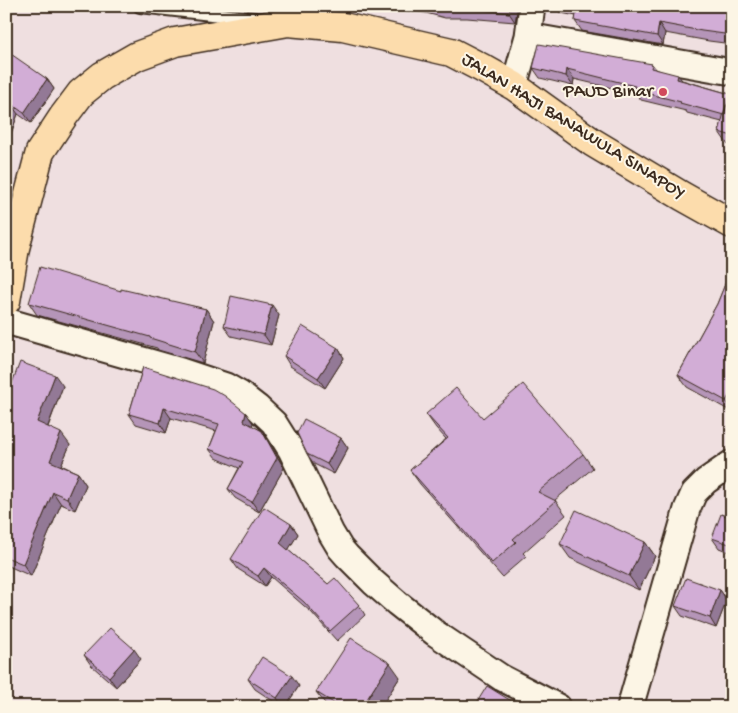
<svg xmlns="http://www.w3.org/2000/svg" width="738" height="713" font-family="'Gochi Hand',sans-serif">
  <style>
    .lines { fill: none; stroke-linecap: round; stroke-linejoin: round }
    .lane-casing { stroke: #3b2a1e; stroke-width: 16 }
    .street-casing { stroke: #3b2a1e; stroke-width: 29 }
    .highway-casing { stroke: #3b2a1e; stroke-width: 31 }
    .lane { stroke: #fcf5e5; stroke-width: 12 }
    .street { stroke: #fcf5e5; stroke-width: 25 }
    .highway { stroke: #fcdcac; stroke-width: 28 }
    .wall { fill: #b595b8; stroke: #3b2a1e }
    .shaded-wall { fill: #937996; stroke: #3b2a1e }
    .building { fill: #d2add6; stroke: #3b2a1e }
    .poi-dot { fill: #d1495b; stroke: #fcf5e5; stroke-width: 2 }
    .labels { text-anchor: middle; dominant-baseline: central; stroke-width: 4; stroke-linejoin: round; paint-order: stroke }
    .poi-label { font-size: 19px; fill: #3b2a1e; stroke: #fcf5e5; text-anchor: end }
    .street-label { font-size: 19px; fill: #3b2a1e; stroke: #fcf5e5 }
  </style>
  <rect width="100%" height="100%" fill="#efdfe0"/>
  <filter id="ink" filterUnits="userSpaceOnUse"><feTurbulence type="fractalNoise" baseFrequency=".02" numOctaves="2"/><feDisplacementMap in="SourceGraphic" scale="10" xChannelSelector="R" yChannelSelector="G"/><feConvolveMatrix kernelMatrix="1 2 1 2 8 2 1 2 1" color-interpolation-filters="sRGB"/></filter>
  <g filter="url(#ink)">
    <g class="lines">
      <g class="lane-casing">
        <path id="lane" d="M140,6L256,19"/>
      </g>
      <g class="street-casing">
        <path id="street" d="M528,36L732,72
          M514,86L528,36L532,6
          M6,321L181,371L226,386L240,394L258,408L274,423L291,450L331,533L340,548L347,556L373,582L397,603L435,633L502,678L558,707
          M630,707L687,509L694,493L706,481L732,463"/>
      </g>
      <g class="highway-casing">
        <path id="highway" d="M6,301L15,248L40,152L63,117L81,93L102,76L137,56L175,42L288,22L343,27L451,52L482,68L514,86L592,142L682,196L732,224"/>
      </g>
      <use href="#lane" class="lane"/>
      <use href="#street" class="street"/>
      <use href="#highway" class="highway"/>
    </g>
    <path class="wall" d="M398,6H518L515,22L467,18H445L426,13L400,10Z
      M556,6H732V44L709,41L665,33L663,45L582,31L575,21L576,16L561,13Z
      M6,55L47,79L54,89L31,123L18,114L6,147Z
      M652,64L656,69L682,80L730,94L732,97V146L728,145L719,132L722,122L687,113L686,111L641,100L637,94L574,79L573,86L540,78L533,68Z
      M732,267V412L687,387L678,375L717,304Z
      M121,291L206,309L214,321L203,363L158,350L157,348L37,315L29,303Z
      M279,315L271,345L231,336L224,326Z
      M338,348L344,358L325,388L290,366L284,356Z
      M143,367L246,413L253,423L252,426L262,431L268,441L284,468L259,512L235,498L228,489L239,468L216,458L209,449L216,431L171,418L166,433L136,424L129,414Z
      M63,386L48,427L70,445L61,465L78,473L86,485L75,510L61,504L31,576L6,565V399Z
      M426,414L483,418L583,454L593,468L555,500L566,515L523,553L526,556L502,577L420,484L410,470L446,439L436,428Z
      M341,438L348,448L334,474L314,464L307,454Z
      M732,518V553L719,548L712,538Z
      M291,524L298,534L288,550L328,584L359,605L365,615L337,641L311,612L271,577L265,586L238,569L231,559Z
      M645,542L655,556L639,590L570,558L560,544Z
      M720,590L727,600L716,628L682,616L675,606Z
      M84,655L141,659L116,687L91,665Z
      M400,677L381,707H328L316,692Z
      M248,679L299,686L285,707H282L255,689Z"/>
    <path class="shaded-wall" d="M510,6H518L515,22L509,13Z
      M659,23L665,33L663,45L657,36Z
      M567,69L574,79L573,86L566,76Z
      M678,75L685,84L677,79Z
      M47,79L54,89L31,123L24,113Z
      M730,94L732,97V121L724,115Z
      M11,104L18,114L6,147V117Z
      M272,305L279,315L271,345L264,335Z
      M206,309L214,321L203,363L195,352Z
      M338,348L344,358L325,388L318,378Z
      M55,375L63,386L45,434L37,422Z
      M732,390V410L726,401Z
      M164,408L171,418L166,433L160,423Z
      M246,413L253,423L251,431L244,421Z
      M262,431L268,441L284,468L259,512L252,502Z
      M61,433L70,445L58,472L50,461Z
      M341,438L348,448L334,474L327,464Z
      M78,473L86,485L75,510L67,498Z
      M53,492L61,504L31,576L23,564Z
      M291,524L298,534L287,552L280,543Z
      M645,542L655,556L639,590L629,576Z
      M264,568L271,577L265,586L258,576Z
      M720,590L727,600L716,628L710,618Z
      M134,649L141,659L116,687L109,677Z
      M390,663L400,677L381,707H362Z
      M292,676L299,686L285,707H283L277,698Z"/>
    <path class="building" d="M428,6H510L509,13L461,8L438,9Z
      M572,6H732V35L702,31L659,23L657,36L575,21L577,7Z
      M539,44L652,64L651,68L678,75L677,79L730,94L724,115L680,103L681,102L634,90L635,86L567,69L566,76L533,68Z
      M8,52L47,79L24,113L11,104L6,117V55Z
      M726,105L732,107V136L719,132Z
      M40,267L121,291V289L206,309L195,352L150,338V337L29,303Z
      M732,267V390L726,401L678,375L717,304Z
      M231,296L272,305L264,335L224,326Z
      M302,326L338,348L318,378L284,356Z
      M20,362L55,375L37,422L61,433L50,461L78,473L67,498L53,492L23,564L6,557V399Z
      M143,367L213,389L225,396L246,413L244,421L262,431L277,458L252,502L228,489L243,462L209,449L219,424L164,408L160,423L129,414Z
      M523,384L583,454L538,492L556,501L513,539L516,542L492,563L410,470L448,438L426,414L456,388L483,418Z
      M304,419L341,438L327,464L307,454L297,433Z
      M264,507L291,524L280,543L328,584L335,578L359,605L330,631L304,602L264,568L258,576L231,559Z
      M576,510L645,542L629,576L560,544Z
      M721,514L732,518V545L712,538Z
      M686,578L720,590L710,618L675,606Z
      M110,628L134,649L109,677L84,655Z
      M351,638L390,663L362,707H340L316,692Z
      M262,657L292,676L277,698L248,679Z
      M487,686L521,707H474Z"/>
  </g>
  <circle class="poi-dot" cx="663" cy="92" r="5"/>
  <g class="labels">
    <g class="poi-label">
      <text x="653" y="92">PAUD Binar</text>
    </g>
    <g class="street-label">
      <text transform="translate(573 127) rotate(32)">JALAN HAJI BANAWULA SINAPOY</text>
    </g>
  </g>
  <rect width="738" height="713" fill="none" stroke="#fcf5e5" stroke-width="25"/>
  <rect x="12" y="12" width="713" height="688" fill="none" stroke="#3b2a1e" stroke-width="2" filter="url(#ink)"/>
</svg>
